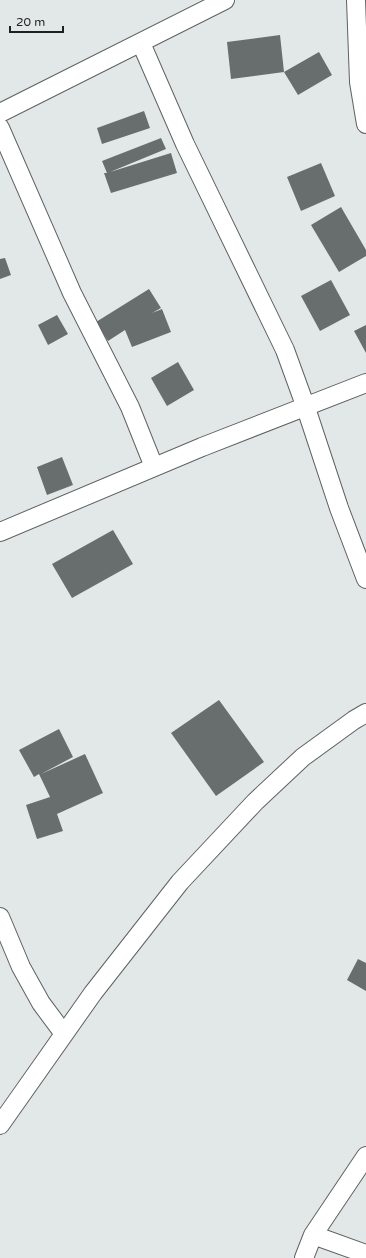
<svg xmlns="http://www.w3.org/2000/svg" width="366" height="1258" font-family="'Varela Round',sans-serif">
  <style>
    .building { fill: #686d6d }
    .lines { fill: none; stroke-linecap: round; stroke-linejoin: round }
    .street-casing { stroke: #5d6261; stroke-width: 20 }
    .street { stroke: #fff; stroke-width: 18 }
  </style>
  <rect width="100%" height="100%" fill="#e2e7e7"/>
  <path class="building" d="M280,35L284,72L231,79L227,42Z
    M319,52L332,75L298,95L284,72Z
    M144,111L150,128L102,144L97,128Z
    M161,138L166,149L110,172L171,153L177,173L111,193L104,173H107L102,161Z
    M321,163L335,196L301,211L287,177Z
    M341,207L366,250V256L339,272L311,225Z
    M5,258L11,275L0,279V259Z
    M331,280L350,315L320,331L301,296Z
    M149,289L161,308L152,313L162,309L171,332L132,347L125,330L108,341L96,322Z
    M57,315L68,334L48,345L38,325Z
    M366,325V353L354,331Z
    M178,362L194,390L167,406L151,378Z
    M62,457L73,485L47,495L37,467Z
    M113,530L133,564L72,598L52,564Z
    M219,700L264,762L216,796L171,733Z
    M59,729L73,757L41,774L85,754L103,793L57,814L63,831L37,839L26,805L50,797L39,774L34,777L19,750Z
    M358,959L366,963V991L347,980Z"/>
  <g class="lines">
    <g class="street-casing">
      <path id="street" d="M356,0L359,82L366,124
        M141,43L185,144L285,350L305,405L339,508L366,579
        M0,113L225,0
        M0,128L72,293L130,407L154,467
        M0,532L202,447L366,383
        M0,917L21,967L41,1003L64,1034
        M0,1125L93,993L180,882L255,802L303,757L354,720L366,713
        M313,1235L366,1254
        M304,1258L313,1235L366,1156"/>
    </g>
    <use href="#street" class="street"/>
  </g>
  <path d="M10 26v6h53v-6" fill="none" stroke="#1e2020" stroke-width="2"/>
  <text x="16" y="26" font-size="12" fill="#1e2020" stroke="#e2e7e7" stroke-width="3" paint-order="stroke">20 m</text>
</svg>
